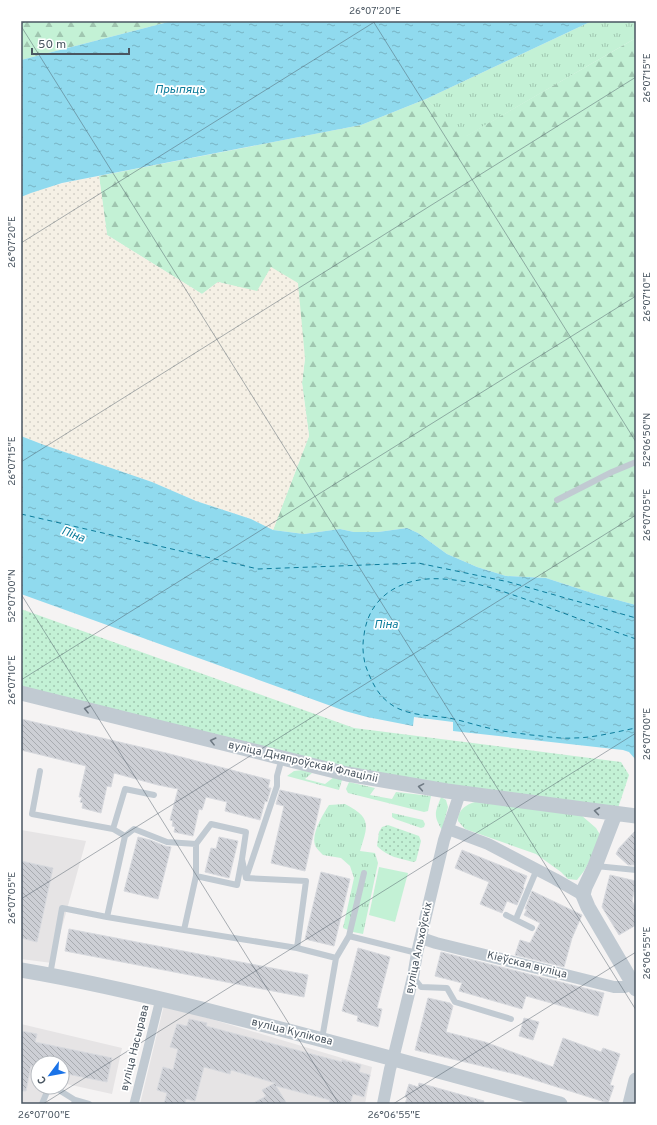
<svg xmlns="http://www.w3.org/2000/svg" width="657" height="1125" font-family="Overpass,sans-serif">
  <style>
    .education { fill: #e6e4e5 }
    .grass { fill: url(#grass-tufts) }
    .forest { fill: url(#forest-firs) }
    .sand { fill: url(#sand-dots) }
    .park { fill: url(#park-dots) }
    .pitch { fill: #c3f1d5 }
    .water { fill: url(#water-ripples) }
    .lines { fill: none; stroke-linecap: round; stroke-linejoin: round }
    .ferry { stroke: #0c7c9b; stroke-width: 1; stroke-dasharray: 5 4; stroke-linecap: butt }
    .building { fill: url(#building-back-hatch); stroke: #d7d9de }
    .service { stroke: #c1cad2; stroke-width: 6 }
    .pedestrian { stroke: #c1cad2; stroke-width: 9 }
    .minor { stroke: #c1cad2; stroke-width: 12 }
    .tertiary { stroke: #c1cad2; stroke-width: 15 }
    .oneway { stroke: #6e7983 }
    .ticks { fill: none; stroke: #4a5661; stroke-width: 1; stroke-opacity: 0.45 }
    .labels { text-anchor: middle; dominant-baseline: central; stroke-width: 3.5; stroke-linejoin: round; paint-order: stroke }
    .street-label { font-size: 11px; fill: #4a5661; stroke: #fff }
    .water-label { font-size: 12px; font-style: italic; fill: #0c7c9b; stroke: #fff }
    .neatline { fill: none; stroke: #4a5661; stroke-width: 1.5 }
    .ticks-label { font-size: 10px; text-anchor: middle; fill: #4a5661 }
  </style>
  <defs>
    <pattern id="grass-tufts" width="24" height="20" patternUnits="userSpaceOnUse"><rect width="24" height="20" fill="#c3f1d5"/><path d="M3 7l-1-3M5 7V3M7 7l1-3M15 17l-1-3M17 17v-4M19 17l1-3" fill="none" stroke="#a0c6b0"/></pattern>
    <pattern id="forest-firs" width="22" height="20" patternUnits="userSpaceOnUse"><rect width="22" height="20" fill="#c3f1d5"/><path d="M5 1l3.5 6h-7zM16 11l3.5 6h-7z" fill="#a0c6b0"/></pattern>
    <pattern id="sand-dots" width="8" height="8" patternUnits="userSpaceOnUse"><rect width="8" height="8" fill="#f5f0e5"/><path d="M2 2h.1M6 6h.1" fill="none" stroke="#d4d0c7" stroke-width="1.8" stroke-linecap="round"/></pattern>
    <pattern id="park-dots" width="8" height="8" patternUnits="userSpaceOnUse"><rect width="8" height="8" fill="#c3f1d5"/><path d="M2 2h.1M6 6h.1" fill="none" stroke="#a0c6b0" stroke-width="1.8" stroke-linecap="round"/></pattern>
    <pattern id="water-ripples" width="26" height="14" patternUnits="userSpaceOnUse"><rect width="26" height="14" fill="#90daee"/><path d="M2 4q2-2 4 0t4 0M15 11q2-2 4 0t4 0" fill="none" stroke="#78b4c4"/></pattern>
    <pattern id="building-back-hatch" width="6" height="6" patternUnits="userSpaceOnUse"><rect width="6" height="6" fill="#cdcfd5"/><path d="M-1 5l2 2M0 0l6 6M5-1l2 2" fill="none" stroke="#a8abb0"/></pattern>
  </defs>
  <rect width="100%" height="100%" fill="#f5f3f3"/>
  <path class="education" d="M21,830L86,841L52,963L21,959Z
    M164,1005L372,1067L365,1104H140Z
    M21,1024L122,1048L112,1094L62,1083V1063H38V1087H46L42,1104H21Z"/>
  <path class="grass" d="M592,21H636V38L465,137L426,99Z
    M303,770L312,773L305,779L325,784L334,777L342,780L339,790L287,776L294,771Z
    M349,782L375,788L370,795L392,799L396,792L431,796L428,811L424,812L348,793L346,789Z
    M441,797L446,800L448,807L442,830C433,815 435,813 441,797Z
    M478,801L581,815L596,828L602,838L584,871L577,880L568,879L561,872L536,854L465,829L458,821C458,808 468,804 478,801Z
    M345,804C372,818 368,825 360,851L375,853L378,863L363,934L353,932L343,928L354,878L350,866L341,858L323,855C320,852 316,848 315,845C311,834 323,814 329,805Z
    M392,813L423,820L425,824L424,827L421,828L395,819L392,817Z"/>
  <path class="forest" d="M21,21H172L21,60Z
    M636,38V605L595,594L546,578L506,576L477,567L447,554L418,533L407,528L378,532H354L340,529L304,534L273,530L309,436L302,383L305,358L257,292L218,282L202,294L107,235L99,176L361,125L426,99L466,136Z"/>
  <path class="sand" d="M99,176L107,235L202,294L218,282L257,291L271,267L298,283L305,358L302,383L309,436L273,530L251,519L196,501L152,482L44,445L21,436V197C46,186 72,181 99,176Z"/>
  <path class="park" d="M21,609L354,728L621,762L629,775L617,811L348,771L21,686Z
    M388,825L419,836L421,841L416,861L413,862C398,858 388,857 377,846L379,832L382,827Z"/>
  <path class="pitch" d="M379,867L408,873L395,922L369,915Z"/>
  <path class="water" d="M172,21H592L426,99L361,125L62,183L31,193L21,197V60Z
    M21,436L44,445L152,482L196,501L251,519L273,530L304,534L340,529L354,532H378L407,528L418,533L447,554L477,567L506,576L546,578L595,594L636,605V760L629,752L623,750L453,731V722L414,717L413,726L367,717L345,711L21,594Z"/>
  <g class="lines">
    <path class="ferry" d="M21,514L258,569L418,563L509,582L636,618
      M636,639C604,628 571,616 539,604C507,593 478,581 443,579C405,576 369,594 364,635C362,646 363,657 366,667C371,680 377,694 388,702C404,716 429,715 449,718C464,721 478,726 493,729C505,732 518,733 531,735C545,736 559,739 573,738C594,738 615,732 636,728"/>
  </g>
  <path class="building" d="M21,719L166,753L270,780L268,788H271L267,802L265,801L260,820L225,811L227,802L206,797L202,810L199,809L193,836L174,832L175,827L172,826L173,821L170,820L178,789L158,785L114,773L111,787L107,786L101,813L82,808L83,803L80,802L82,797H79L86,766L21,750Z
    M280,790L321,799L305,871L271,863L284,806L276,804Z
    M636,830V865H628L616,854L619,848Z
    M138,837L150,840L165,846L171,847L158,899L124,891Z
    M219,837L238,841L229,878L205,872L211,848L216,849Z
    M462,850L527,876L523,887L524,888L517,905L507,901L502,913L480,904L489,882L455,868Z
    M21,861L53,868L37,942L21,938Z
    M321,872L350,879L334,946L305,939Z
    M610,875L636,881L632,901L636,908V925L619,935L602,907Z
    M532,891L582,915L572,938L564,967L515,955L520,940L530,943L540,923L524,915L527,909H525Z
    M69,929L308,975L304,997L65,951Z
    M358,948L390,957L377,1008L382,1009L378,1027L357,1021L358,1016L342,1011Z
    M441,952L604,993L598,1016L526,996L522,1009L459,991L462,983L435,976Z
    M428,998L450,1003L453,1006L446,1032L485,1042L553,1067L563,1038L601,1052L603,1048L620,1054L610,1085L614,1086L608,1103L519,1075L415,1050Z
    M524,1018L539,1022L533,1040L519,1036Z
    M189,1019L207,1023L206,1026L251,1038L342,1062V1060L361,1065L359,1072L370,1075L364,1097L353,1094L350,1104H329L330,1100L276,1086L287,1104H252L266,1096L262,1090L275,1083L231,1070L230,1074L204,1067L195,1101L186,1099L185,1104H164L167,1093L157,1090L163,1067L173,1070L178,1049L170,1047L177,1024L187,1026Z
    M21,1031L37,1034L35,1042L112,1058L107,1082L62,1073V1063H38V1068L31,1066L26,1091H21Z
    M419,1083L484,1101L483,1104H405L407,1098L405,1097L409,1084L418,1087Z"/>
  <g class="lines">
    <path class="service" d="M557,500L612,472L636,462
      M40,771L32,814L113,829L125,836L107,917
      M113,829L125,789L154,795
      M125,836L134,829L167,842L196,844L211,824L246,832L242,859
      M196,844V876
      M596,866L636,870
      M364,873L349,936L417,953
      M246,878L277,786V776L282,758
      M506,915L532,928
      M516,919L537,869
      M184,930L297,948
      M336,958L349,936
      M50,975L62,908L107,917L184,930L196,876L237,885L242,859L246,878L306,881L297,948L336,958L322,1039
      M413,977L421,987L447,988L455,1002L511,1019
      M54,1087L75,1100
      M42,1104L49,1087
      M74,1104L75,1100L89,1104"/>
    <path class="pedestrian" d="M134,1104L160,999"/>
    <path class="minor" d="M448,829L488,844L555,879L583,895
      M421,938L436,943L614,987H625L633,984
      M383,1104L390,1069L393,1059L413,977L417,953L444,840L460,793"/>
    <path class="tertiary" d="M21,693L347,774L447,791L636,816
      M615,814L595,866L585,887L583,895L588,907L636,989
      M21,970C92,982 163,999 233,1017C343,1044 451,1075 560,1104
      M630,1104L636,1080"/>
  </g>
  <defs><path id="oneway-chevron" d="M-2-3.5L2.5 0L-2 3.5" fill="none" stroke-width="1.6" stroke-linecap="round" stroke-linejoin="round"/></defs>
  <g class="oneway">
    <use href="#oneway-chevron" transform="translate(87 709) rotate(-166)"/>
    <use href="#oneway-chevron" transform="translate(213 741) rotate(-166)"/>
    <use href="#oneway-chevron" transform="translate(421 787) rotate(-170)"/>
    <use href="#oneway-chevron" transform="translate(597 811) rotate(-172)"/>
  </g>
  <path class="ticks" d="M373,21L636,442M21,24L26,21M21,26L636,1010M21,243L376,21M21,462L636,77M21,594L339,1104M21,680L636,296M21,899L636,515M43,1104L636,733M393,1104L636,952"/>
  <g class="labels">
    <g class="street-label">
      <text transform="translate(303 762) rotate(13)">вуліца Дняпроўскай Флаціліі</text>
      <text transform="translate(419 948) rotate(-78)">вуліца Альхоўскіх</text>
      <text transform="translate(527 965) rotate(14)">Кіеўская вуліца</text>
      <text transform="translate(292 1032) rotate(14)">вуліца Кулікова</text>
      <text transform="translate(135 1048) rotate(-76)">вуліца Насырава</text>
    </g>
    <g class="water-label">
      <text x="180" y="90">Прыпяць</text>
      <text transform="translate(73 535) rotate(21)">Піна</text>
      <text x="386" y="625">Піна</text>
    </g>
  </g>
  <rect width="657" height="1125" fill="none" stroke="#ffffff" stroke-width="44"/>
  <g transform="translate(50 1075) rotate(238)"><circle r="19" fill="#ffffff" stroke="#b7bbc0"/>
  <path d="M0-3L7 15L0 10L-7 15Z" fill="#1a73e8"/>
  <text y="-6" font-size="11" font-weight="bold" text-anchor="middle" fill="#4a5661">С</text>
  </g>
  <path d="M32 48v6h97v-6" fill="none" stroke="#4a5661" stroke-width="2"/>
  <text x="38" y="48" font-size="12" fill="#4a5661" stroke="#ffffff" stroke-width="3" paint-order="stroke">50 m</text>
  <rect x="22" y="22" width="613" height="1081" class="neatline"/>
  <g class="ticks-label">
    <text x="375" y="14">26°07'20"E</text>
    <text transform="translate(646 78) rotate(-90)" y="4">26°07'15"E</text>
    <text transform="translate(11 242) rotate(-90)" y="4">26°07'20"E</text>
    <text transform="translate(646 297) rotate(-90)" y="4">26°07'10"E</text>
    <text transform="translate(646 440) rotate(-90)" y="4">52°06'50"N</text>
    <text transform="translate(11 461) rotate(-90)" y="4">26°07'15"E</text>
    <text transform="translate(646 515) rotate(-90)" y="4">26°07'05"E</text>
    <text transform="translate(11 596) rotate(-90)" y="4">52°07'00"N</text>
    <text transform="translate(11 680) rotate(-90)" y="4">26°07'10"E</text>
    <text transform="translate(646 734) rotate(-90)" y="4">26°07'00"E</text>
    <text transform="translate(11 898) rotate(-90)" y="4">26°07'05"E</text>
    <text transform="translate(646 953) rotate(-90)" y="4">26°06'55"E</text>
    <text x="44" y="1118">26°07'00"E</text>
    <text x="394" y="1118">26°06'55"E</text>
  </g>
</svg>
